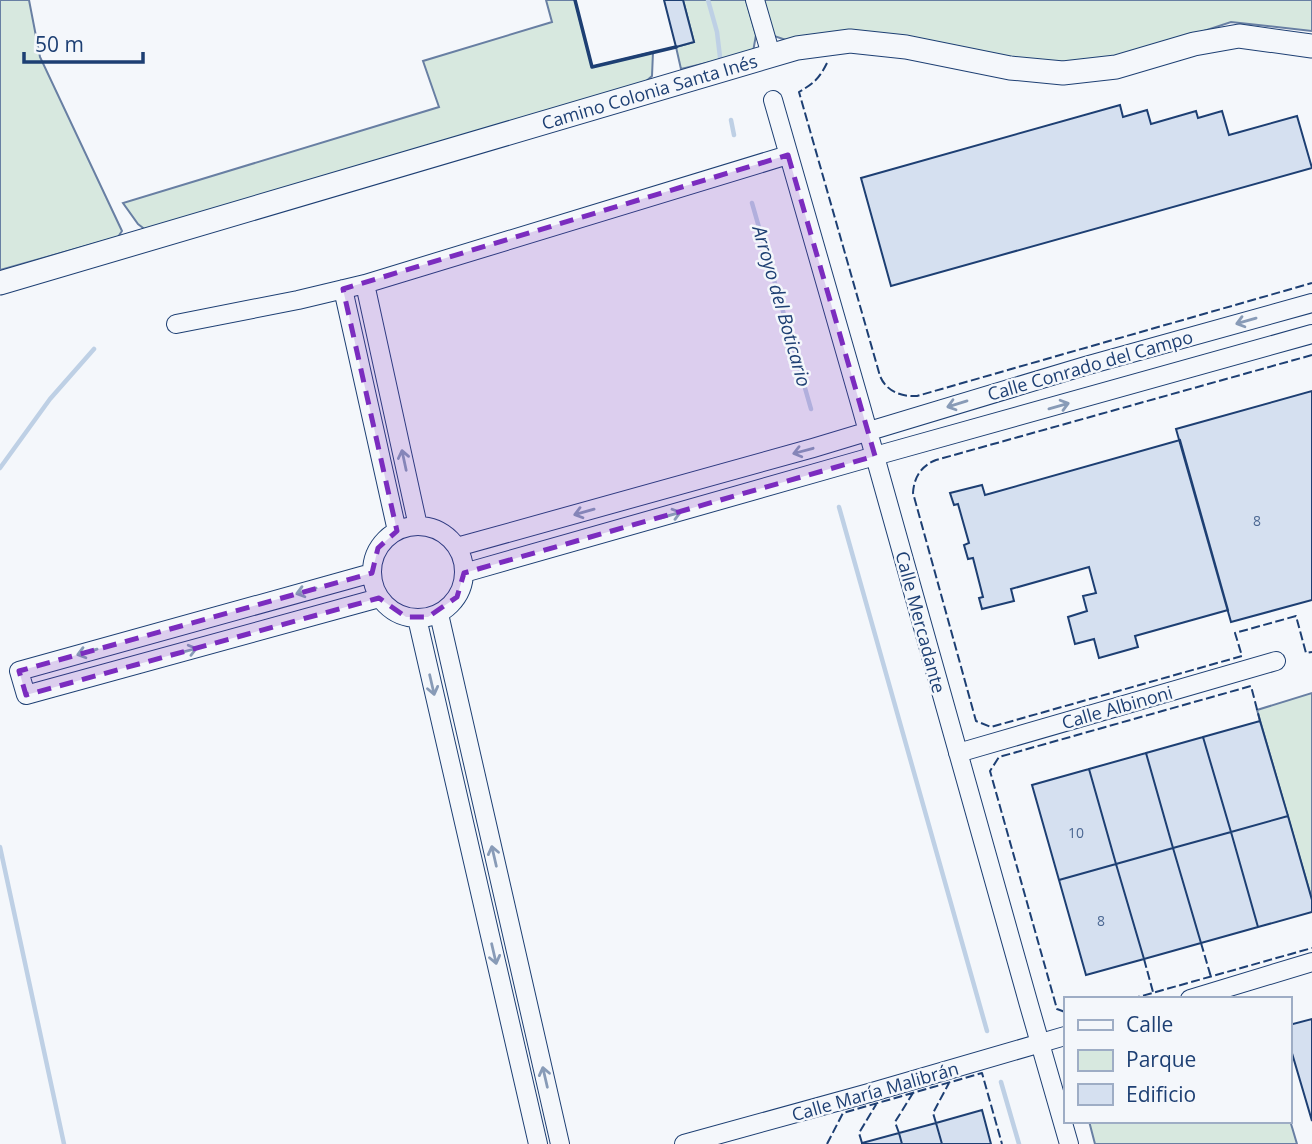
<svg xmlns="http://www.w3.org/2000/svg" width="1312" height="1144" font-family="'Open Sans',sans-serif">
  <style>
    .green { fill: #d7e8df; stroke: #687fa3; stroke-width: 2 }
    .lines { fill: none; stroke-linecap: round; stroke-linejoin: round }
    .stream { stroke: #bed0e5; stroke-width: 4.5 }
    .building { fill: #d5e0f0; stroke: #1d3f73; stroke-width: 2 }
    .minor-casing { stroke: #1d3f73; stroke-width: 20 }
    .major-casing { stroke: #1d3f73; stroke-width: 25 }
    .minor { stroke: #f4f7fb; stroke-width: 18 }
    .major { stroke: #f4f7fb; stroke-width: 23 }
    .fence { stroke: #1d3f73; stroke-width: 2; stroke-dasharray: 9 3.5; stroke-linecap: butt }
    .wall { stroke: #1d3f73; stroke-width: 3.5 }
    .oneway { stroke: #889bb7 }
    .marked { fill: #7b2cbf; fill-opacity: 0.2; stroke: #7b2cbf; stroke-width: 5; stroke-dasharray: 14 9; stroke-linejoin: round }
    .labels { text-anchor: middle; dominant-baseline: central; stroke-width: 5; stroke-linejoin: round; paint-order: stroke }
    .number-label { font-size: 14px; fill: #4b6792 }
    .street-label { font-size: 18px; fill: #1d3f73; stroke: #f4f7fb }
    .water-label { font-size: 19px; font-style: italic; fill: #1d3f73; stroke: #f4f7fb }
  </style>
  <rect width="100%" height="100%" fill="#f4f7fb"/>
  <path class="green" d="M0,0H29L40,57L122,231L118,237L0,270Z
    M546,0H575L592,67L653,52L652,76L644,83L147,231L138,224L123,203L439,107L423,61L552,22Z
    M683,0H746L756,35L753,52L681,69L676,47L694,42Z
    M763,0H1312V31L1231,22L1122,58L1077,63L786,40L774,36Z
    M1312,693V900L1257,710Z
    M1289,1117L1297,1144H1095L1089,1121H1289Z"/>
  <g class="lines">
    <path class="stream" d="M708,0L717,32L720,57
      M731,120L734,135
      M752,203L811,409
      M0,468L50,399L94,349
      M839,507L987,1031
      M0,847L64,1144
      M1001,1082L1019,1144"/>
  </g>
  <path class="building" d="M664,0H683L694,42L676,47Z
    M1120,105L1123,117L1147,110L1151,124L1196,111L1198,118L1222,111L1229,135L1297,116L1312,168L891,286L861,178Z
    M1312,391V600L1231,622L1176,429Z
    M1180,440L1228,610L1135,636L1138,647L1099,658L1094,639L1075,644L1068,617L1087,611L1083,596L1096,593L1089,567L1011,589L1014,601L982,609L979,598L983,597L973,558L968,559L964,545L969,543L958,504L954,505L950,493L982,485L985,495Z
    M1260,721L1288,816L1231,832L1203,737Z
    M1203,737L1231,832L1173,848L1146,753Z
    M1146,753L1173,848L1116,864L1089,769Z
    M1089,769L1116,864L1059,880L1032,785Z
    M1288,816L1312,900V912L1258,927L1231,832Z
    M1231,832L1258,927L1201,943L1173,848Z
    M1173,848L1201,943L1144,959L1116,864Z
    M1116,864L1144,959L1086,975L1059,880Z
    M1312,1019V1121L1289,1043V1025Z
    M982,1110L991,1144H942L936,1123Z
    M936,1123L942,1144H902L899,1133Z
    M899,1133L902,1144H862V1143Z"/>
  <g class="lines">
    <g class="minor-casing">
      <path id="minor" d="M755,0L771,55
        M773,100L860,403L1029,1005L1069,1144
        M365,284L418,526
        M343,289L397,531
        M176,324L298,300L365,284L788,155
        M372 572a46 46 0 1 1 92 0a46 46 0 1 1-92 0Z
        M457,547L813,448L1085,366L1312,303
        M372,573L19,671L26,695L379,598
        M464,573L875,456L1312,334
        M439,614L560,1144
        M417,618L538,1144
        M958,753L1276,661
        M1190,999L1312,962
        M684,1144L869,1093L1065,1036"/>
    </g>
    <g class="major-casing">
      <g id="major">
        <path id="s1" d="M0,283L797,48L850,41L906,47L1010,68L1063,73L1116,67L1194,44L1239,36L1312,46"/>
      </g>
    </g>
    <use href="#minor" class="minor"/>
    <use href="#major" class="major"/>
    <path class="fence" d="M827,63C819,79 814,83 799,92L880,376C886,391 901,397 917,396L1312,283
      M1312,355L936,460C921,466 914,477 913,493L976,721L991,727L1242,656L1235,633L1296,616L1306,653L1312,652
      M1201,943L1211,977
      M1144,959L1153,992
      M1131,999L1312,948
      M1065,1012L1057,1009L990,771L999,757L1251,686L1260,721
      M936,1123L933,1113L949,1083
      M899,1133L895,1122L913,1093
      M862,1143L859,1133L877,1103
      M827,1144L843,1113L982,1073L1002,1144"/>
    <path class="wall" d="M575,0L592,67L676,47"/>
  </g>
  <defs><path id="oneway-shaft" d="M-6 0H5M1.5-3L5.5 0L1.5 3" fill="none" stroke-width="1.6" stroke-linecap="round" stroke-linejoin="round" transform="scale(1.75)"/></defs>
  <g class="oneway">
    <use href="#oneway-shaft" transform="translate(1246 321) rotate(164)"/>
    <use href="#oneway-shaft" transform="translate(957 404) rotate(163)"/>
    <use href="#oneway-shaft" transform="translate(1059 406) rotate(-16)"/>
    <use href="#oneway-shaft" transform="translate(803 451) rotate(165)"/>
    <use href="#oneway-shaft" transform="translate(404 460) rotate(-102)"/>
    <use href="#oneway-shaft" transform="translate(584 512) rotate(164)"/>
    <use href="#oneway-shaft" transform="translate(671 515) rotate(-16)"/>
    <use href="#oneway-shaft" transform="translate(306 591) rotate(164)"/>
    <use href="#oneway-shaft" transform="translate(187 651) rotate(-15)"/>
    <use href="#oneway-shaft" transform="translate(87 652) rotate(164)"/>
    <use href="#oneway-shaft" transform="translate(432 685) rotate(77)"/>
    <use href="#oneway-shaft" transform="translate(494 856) rotate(-103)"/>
    <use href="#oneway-shaft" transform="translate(494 954) rotate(77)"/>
    <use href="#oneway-shaft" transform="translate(545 1077) rotate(-103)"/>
  </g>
  <path class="marked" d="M788,155L875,456L464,573L457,597L428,617H406L379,598L26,695L19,671L372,573L378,548L397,531L343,289Z"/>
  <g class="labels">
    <g class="number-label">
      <text x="1257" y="520">8</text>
      <text x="1076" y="832">10</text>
      <text x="1101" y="920">8</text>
    </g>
    <g class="street-label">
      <text stroke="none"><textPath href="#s1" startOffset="677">Camino Colonia Santa Inés</textPath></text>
      <text transform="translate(1090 365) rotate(-16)">Calle Conrado del Campo</text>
      <text transform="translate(921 622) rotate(75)">Calle Mercadante</text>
      <text transform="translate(1117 707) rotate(-16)">Calle Albinoni</text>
      <text transform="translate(875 1091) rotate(-16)">Calle María Malibrán</text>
    </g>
    <g class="water-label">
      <text transform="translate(782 306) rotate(74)">Arroyo del Boticario</text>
    </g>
  </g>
  <rect x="1064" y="997" width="228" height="126" fill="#f4f7fb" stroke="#9eadc5" stroke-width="2"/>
  <rect x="1078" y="1020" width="35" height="10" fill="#f4f7fb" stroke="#9eadc5" stroke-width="2"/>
  <text x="1126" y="1032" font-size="21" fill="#1d3f73">Calle</text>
  <rect x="1078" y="1050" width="35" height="21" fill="#d7e8df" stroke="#9eadc5" stroke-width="2"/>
  <text x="1126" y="1067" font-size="21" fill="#1d3f73">Parque</text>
  <rect x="1078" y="1084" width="35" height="21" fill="#d5e0f0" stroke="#9eadc5" stroke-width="2"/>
  <text x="1126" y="1102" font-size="21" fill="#1d3f73">Edificio</text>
  <path d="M24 52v10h119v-10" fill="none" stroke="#1d3f73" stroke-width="3.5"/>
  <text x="35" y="52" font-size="21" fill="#1d3f73" stroke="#f4f7fb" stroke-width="5" paint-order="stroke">50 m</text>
</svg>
